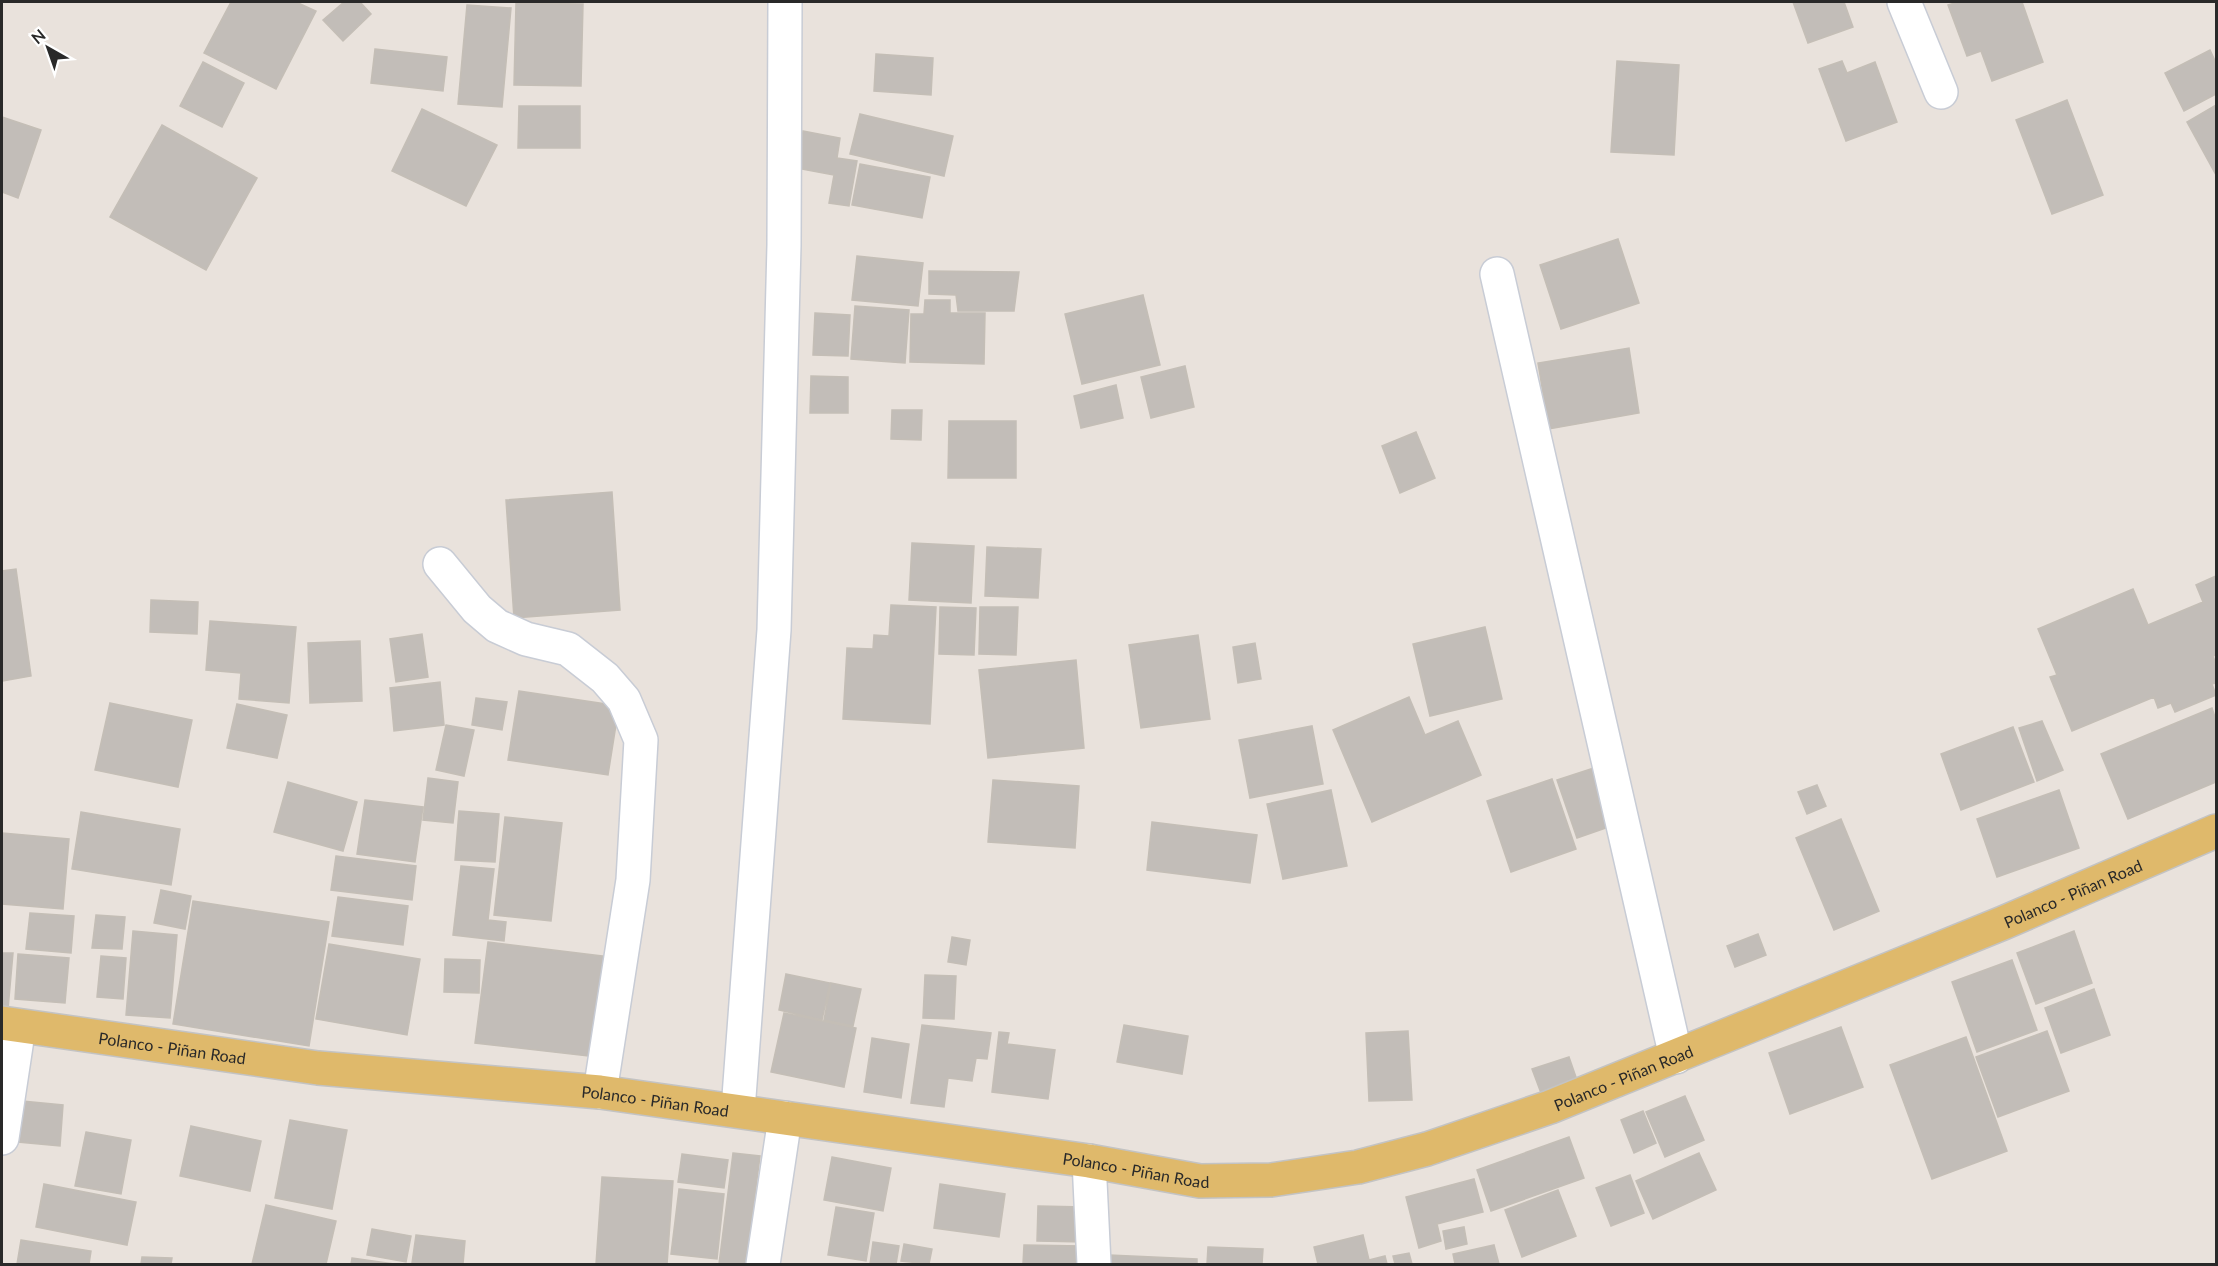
<svg xmlns="http://www.w3.org/2000/svg" width="2218" height="1266" font-family="Lato,sans-serif">
  <style>
    .building { fill: #c2bdb8; stroke: #c4beb6; stroke-width: 1.5 }
    .lines { fill: none; stroke-linecap: round; stroke-linejoin: round }
    .minor-casing { stroke: #c8ccd5; stroke-width: 36 }
    .major-casing { stroke: #c3c3c3; stroke-width: 36 }
    .minor { stroke: #fff; stroke-width: 33 }
    .major { stroke: #dfb96b; stroke-width: 33 }
    .labels { text-anchor: middle; dominant-baseline: central; stroke-width: 4.5; stroke-linejoin: round; paint-order: stroke }
    .street-label { font-size: 16px; fill: #292929; stroke: #fff }
  </style>
  <rect width="100%" height="100%" fill="#e9e2dc"/>
  <path class="building" d="M231,2H296L316,11L276,89L204,53Z
    M344,2H360L371,14L343,41L323,20Z
    M1793,2H1844L1853,27L1808,43Z
    M1958,2H2022L2043,62L1992,81L1981,51L1967,56L1948,5Z
    M516,3L583,4L581,86L514,85Z
    M467,5L511,8L502,107L458,104Z
    M375,49L447,57L443,91L371,83Z
    M2210,50L2216,63V94L2184,111L2165,73Z
    M876,54L933,58L931,95L874,91Z
    M1617,61L1679,65L1674,155L1611,152Z
    M1842,61L1847,73L1875,62L1897,122L1846,141L1819,69Z
    M203,62L244,83L222,127L180,106Z
    M2067,100L2103,195L2052,214L2016,120Z
    M2216,105V175L2187,122Z
    M519,106H580V148H518Z
    M422,109L497,145L466,206L392,171Z
    M860,114L953,136L944,176L850,154Z
    M2,117L41,130L18,198L2,192Z
    M162,125L257,178L206,270L110,217Z
    M803,131L840,138L837,158L857,161L849,206L829,203L834,175L796,168Z
    M860,164L930,177L922,218L852,205Z
    M1618,239L1639,303L1561,329L1540,265Z
    M857,256L923,263L918,306L852,300Z
    M929,271L1019,272L1014,311H958L956,295L929,294Z
    M1143,295L1160,365L1082,384L1065,314Z
    M925,300H950V313H985L984,364L910,362L911,314H924Z
    M855,306L909,310L905,363L851,359Z
    M815,313L850,315L848,356L813,355Z
    M1629,348L1639,413L1549,429L1538,363Z
    M1185,366L1194,407L1151,418L1141,377Z
    M811,376L848,377V413H810Z
    M1116,385L1123,418L1081,428L1074,396Z
    M892,410H922L921,440L891,439Z
    M949,421H1016V478H948Z
    M1416,432L1435,478L1400,493L1382,446Z
    M612,492L620,610L514,618L506,500Z
    M912,543L974,546L971,603L909,600Z
    M987,547L1041,549L1038,598L985,596Z
    M16,569L31,676L2,681V571Z
    M2216,576V655L2213,656L2216,664V683L2212,684L2216,695L2175,712L2171,703L2158,708L2154,697L2072,731L2050,677L2057,675L2038,629L2133,589L2148,625L2203,602L2196,585Z
    M151,600L198,602L197,634L150,632Z
    M891,605L936,607L930,724L843,719L847,648L873,649L874,635L889,636Z
    M940,607L976,608L974,655L939,654Z
    M980,607H1018L1016,655L979,654Z
    M210,621L296,627L289,703L239,699L241,673L206,670Z
    M1485,627L1502,699L1430,716L1413,644Z
    M422,634L428,677L396,682L390,639Z
    M1198,635L1210,719L1141,728L1129,645Z
    M360,641L362,701L310,703L308,643Z
    M1255,643L1261,679L1238,683L1233,647Z
    M1076,660L1084,748L988,758L979,670Z
    M440,682L444,725L394,731L390,688Z
    M519,691L619,706L608,775L508,760Z
    M1409,697L1425,735L1458,721L1481,775L1372,822L1333,730Z
    M476,698L507,702L502,730L472,725Z
    M110,703L192,720L178,787L95,770Z
    M237,704L287,715L277,758L227,748Z
    M2212,708L2216,720V782L2128,819L2101,754Z
    M2042,721L2063,770L2037,781L2019,728Z
    M446,725L474,730L464,776L436,770Z
    M1312,726L1323,784L1250,798L1239,740Z
    M2013,727L2034,782L1961,810L1941,754Z
    M1600,766L1620,823L1577,838L1557,780Z
    M428,778L458,782L453,823L423,820Z
    M1552,779L1576,849L1511,872L1487,801Z
    M993,780L1079,786L1075,848L988,842Z
    M288,782L357,802L343,851L274,832Z
    M1817,785L1826,806L1807,814L1798,792Z
    M1331,790L1347,866L1283,879L1267,804Z
    M2059,790L2079,848L1997,877L1977,819Z
    M365,800L423,807L415,862L357,854Z
    M459,811L499,814L495,862L455,860Z
    M81,812L180,829L171,885L72,869Z
    M505,817L562,823L551,921L494,915Z
    M1841,819L1879,911L1834,930L1796,838Z
    M1152,822L1257,835L1250,883L1147,870Z
    M2,833L69,839L63,909L2,904Z
    M336,856L416,866L412,900L331,890Z
    M461,866L494,869L488,920L506,922L504,941L453,935Z
    M161,890L191,896L185,929L154,923Z
    M338,897L408,906L403,945L332,936Z
    M193,901L329,922L309,1046L173,1024Z
    M30,913L74,916L71,953L26,949Z
    M96,915L125,917L122,949L92,948Z
    M133,931L177,935L170,1018L126,1015Z
    M2074,931L2092,983L2036,1004L2017,953Z
    M1758,934L1766,955L1735,967L1727,946Z
    M952,937L970,940L966,965L948,962Z
    M488,942L610,957L597,1057L475,1043Z
    M329,944L420,959L407,1035L316,1019Z
    M2,953H13L8,1009H2Z
    M18,954L69,958L65,1003L15,999Z
    M101,956L126,958L123,999L97,997Z
    M445,959L480,960L479,993L444,992Z
    M2012,960L2037,1030L1977,1052L1952,982Z
    M786,974L830,983L822,1020L779,1010Z
    M925,975L956,976L954,1019L923,1018Z
    M831,983L861,989L853,1026L824,1020Z
    M2094,989L2110,1035L2061,1053L2045,1008Z
    M784,1013L856,1028L844,1087L771,1072Z
    M922,1025L991,1033L987,1059L976,1058L972,1081L948,1078L944,1107L911,1103Z
    M1124,1025L1188,1036L1182,1074L1117,1062Z
    M1841,1027L1863,1087L1790,1114L1769,1053Z
    M1408,1031L1412,1100L1369,1101L1366,1033Z
    M2047,1031L2069,1091L1998,1117L1976,1057Z
    M999,1032L1009,1033L1007,1044L1055,1050L1048,1099L992,1092Z
    M1966,1037L2007,1151L1932,1179L1890,1065Z
    M872,1038L909,1044L901,1098L864,1092Z
    M1569,1057L1577,1080L1541,1093L1532,1069Z
    M1685,1096L1704,1140L1665,1157L1646,1112Z
    M22,1101L63,1105L60,1146L18,1142Z
    M1643,1111L1656,1143L1634,1153L1621,1120Z
    M290,1120L347,1130L332,1209L275,1198Z
    M191,1126L261,1141L250,1191L180,1176Z
    M86,1132L131,1140L121,1194L75,1186Z
    M1569,1137L1584,1178L1491,1211L1477,1170Z
    M733,1153L760,1156L746,1264H719Z
    M1699,1153L1716,1190L1653,1219L1636,1181Z
    M682,1154L728,1160L724,1188L678,1182Z
    M832,1157L891,1168L883,1211L824,1200Z
    M1630,1175L1644,1213L1611,1226L1596,1188Z
    M602,1177L673,1181L667,1264H596Z
    M1474,1179L1483,1212L1437,1224L1441,1241L1419,1248L1406,1197Z
    M44,1184L136,1202L127,1245L36,1227Z
    M940,1184L1005,1194L999,1237L934,1228Z
    M679,1189L724,1194L717,1259L671,1254Z
    M1558,1190L1576,1236L1522,1257L1505,1210Z
    M266,1205L336,1221L326,1264H252Z
    M1038,1206L1084,1207V1242L1037,1241Z
    M836,1207L874,1213L866,1261L828,1255Z
    M1464,1227L1467,1244L1446,1249L1443,1231Z
    M372,1229L411,1236L406,1262L367,1255Z
    M416,1235L465,1241L463,1264L412,1263Z
    M1363,1235L1369,1260L1385,1256L1387,1264H1318L1314,1247Z
    M21,1240L91,1251L89,1264H17Z
    M873,1242L899,1246L896,1264H870Z
    M904,1244L932,1249L929,1264L901,1261Z
    M1024,1245L1082,1246V1264H1023Z
    M1494,1245L1499,1264H1455L1453,1254Z
    M1208,1247L1263,1249L1262,1264H1207Z
    M1409,1253L1412,1264H1395L1393,1256Z
    M1109,1255L1197,1259V1264H1108Z
    M142,1257L172,1258L171,1264H141Z
    M352,1258L394,1264H351Z"/>
  <g class="lines">
    <g class="minor-casing">
      <path id="minor" d="M1904,2L1941,92
        M1497,274L1676,1057
        M440,564L477,609L497,626L526,639L568,649L605,678L624,700L641,740L633,880L600,1092
        M738,1110L774,630L784,245L785,2
        M2,1138L19,1026
        M1089,1161L1094,1264
        M763,1264L785,1118"/>
    </g>
    <g class="major-casing">
      <g id="major">
        <path id="s1" d="M2,1023L318,1068L600,1092L1089,1161L1200,1181L1271,1180L1358,1167L1427,1149L1550,1107L2003,923L2216,831"/>
      </g>
    </g>
    <use href="#minor" class="minor"/>
    <use href="#major" class="major"/>
  </g>
  <g class="labels">
    <g class="street-label">
      <text stroke="none"><textPath href="#s1" startOffset="2134">Polanco - Piñan Road</textPath></text>
      <text stroke="none"><textPath href="#s1" startOffset="172">Polanco - Piñan Road</textPath></text>
      <text stroke="none"><textPath href="#s1" startOffset="1648">Polanco - Piñan Road</textPath></text>
      <text stroke="none"><textPath href="#s1" startOffset="658">Polanco - Piñan Road</textPath></text>
      <text stroke="none"><textPath href="#s1" startOffset="1144">Polanco - Piñan Road</textPath></text>
    </g>
  </g>
  <rect width="2218" height="1266" fill="none" stroke="#292929" stroke-width="6"/>
  <g transform="translate(48 48) rotate(320)" stroke="#ffffff" stroke-width="4.5" paint-order="stroke">
  <path d="M0-4.5L10 22L0 15L-10 22Z" fill="#292929"/>
  <text y="-9" font-size="16" font-weight="bold" text-anchor="middle" fill="#292929">N</text>
  </g>
</svg>
